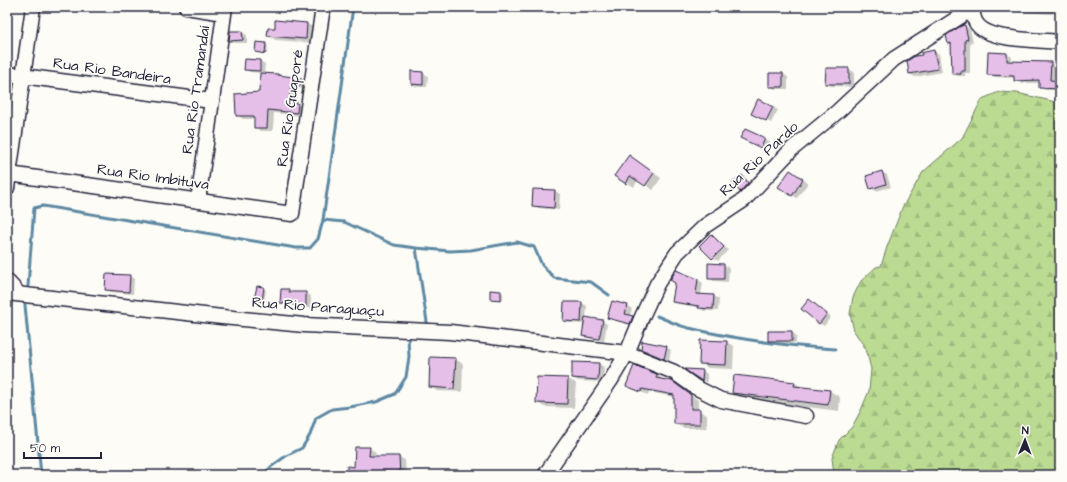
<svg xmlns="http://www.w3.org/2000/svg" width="1067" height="482" font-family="'Architects Daughter',sans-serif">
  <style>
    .forest { fill: url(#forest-firs); stroke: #6e7e66 }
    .shadow { fill: #0003 }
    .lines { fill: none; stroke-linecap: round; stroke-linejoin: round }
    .stream { stroke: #5d88a2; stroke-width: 3 }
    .building { fill: #e5bfe8; stroke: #22223b }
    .minor-casing { stroke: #22223b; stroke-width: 17 }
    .minor { stroke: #fdfcf7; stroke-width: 14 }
    .labels { text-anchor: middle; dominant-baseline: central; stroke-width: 3.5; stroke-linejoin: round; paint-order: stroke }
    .street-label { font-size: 15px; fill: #22223b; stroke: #fdfcf7 }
  </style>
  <defs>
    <pattern id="forest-firs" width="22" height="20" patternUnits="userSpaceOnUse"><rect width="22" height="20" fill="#bbda92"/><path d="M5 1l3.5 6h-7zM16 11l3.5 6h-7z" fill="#a0bb7f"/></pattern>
  </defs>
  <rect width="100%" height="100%" fill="#fdfcf7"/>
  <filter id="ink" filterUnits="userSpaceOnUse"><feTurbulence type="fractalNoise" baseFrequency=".025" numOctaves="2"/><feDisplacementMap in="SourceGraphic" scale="8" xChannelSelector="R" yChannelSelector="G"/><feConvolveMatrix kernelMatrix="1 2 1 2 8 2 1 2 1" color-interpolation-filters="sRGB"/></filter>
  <g filter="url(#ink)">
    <path class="forest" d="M999,92L1017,93L1060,103V475H834L832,458L839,440L852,427L861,410L869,391L871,369L866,349L854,331L850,314L853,297L861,281L876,267L881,266L887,247L903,206L923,172L962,138L982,99Z"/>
    <path class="shadow" d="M1012,7H1053V14L1020,12Z
      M307,24L315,28L313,43L276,40L268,36L276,29Z
      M965,26L970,29L973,42H970V73H965V76H958L953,73L952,45L949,43Z
      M242,32L247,35V43H235L230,41Z
      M266,44L268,46L267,54L256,52Z
      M934,51L939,54L942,72L915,77L910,74L923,56Z
      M989,53L1007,54L1012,57V62L1051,63L1055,66L1054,90H1045L1040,87V83H1020L1015,80V78L993,77L988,74Z
      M245,60L260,61L265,64L264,74L278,75L282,77L300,79L307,82L306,89L297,88L296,104L304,108L303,116L274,113L273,131H261L255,127V119H243L237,115L260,93L261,73L250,72L245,69Z
      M827,69H849L854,72V87L831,86L826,83Z
      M423,73L428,76L427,87H417L412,84Z
      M770,74H783L788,77V89H775L770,86Z
      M773,107L778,110L771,123L757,116Z
      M745,130L770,142L766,150L746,141Z
      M637,161L661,178L653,190L638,180L634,187L616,175Z
      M882,172L887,175L891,187L876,191L871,188Z
      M795,174L808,183L797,198L792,195Z
      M742,177L747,179L752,187L745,194L741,191Z
      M534,190L555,191L560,194L559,210L538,208L533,206Z
      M711,235L716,238L728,250L718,261L713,258L700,246Z
      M724,265L729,268L728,282L714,281L709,278Z
      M130,276L134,279L133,294L111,292L106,289Z
      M698,280L703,283L701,295L714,296L719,299L718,311H704L699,307L678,304L673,301Z
      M257,287L266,290L264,302L257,301Z
      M289,290L294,293H306L311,296V308H300L297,306H286L281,303Z
      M491,291L503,293V300L491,298Z
      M582,303L587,306L586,318L602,321L607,324L604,341L588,338L583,335L584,324L569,323L564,321Z
      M814,303L831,317L824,326L819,323Z
      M628,306L632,309L630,316L637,320L635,326L613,320L608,318Z
      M791,332L796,335V343L774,344L769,341Z
      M726,342L734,346L733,369L708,368L700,363Z
      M666,347L671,350L669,361L642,349Z
      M455,359L463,364L462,392L437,391L430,387Z
      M599,364L604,367L603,382L578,381L573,378Z
      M634,366L657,375L664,380V381L672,382L698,400V410L707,415V428H683L675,424V397L649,392L648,395L627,386Z
      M689,371H703L707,374V383Z
      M568,379L576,383L574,408L544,407L537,402Z
      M795,383L804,388L830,391L840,397L839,411L743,399L733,393Z
      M369,448L376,452L375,457H399L405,460L406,475H348Z"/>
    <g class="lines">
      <path class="stream" d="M323,220L344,222L394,245L416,248L427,322
        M416,248L450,251L471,250L517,242L534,247L542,265L554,278L591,282L609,295
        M28,286L34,208L43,206L296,248H310L318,239L323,220L353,7
        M25,305L41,475
        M657,316C667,320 678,326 689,328C735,339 788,346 835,349
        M263,475L272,466L286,456L302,448L310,435L316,418L332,409L350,407L376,402L395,394L406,377L409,357L408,337"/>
    </g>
    <path class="building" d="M275,20L307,23L306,39L267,36L268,28H275Z
      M965,25L968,39L965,40V71H961V74H952L951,43L948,44L946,35L961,26Z
      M230,31H242L243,40L229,41Z
      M256,42L266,43L265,54L255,52Z
      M934,50L938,69L909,74L907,61L915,56L922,55L921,53Z
      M988,52L1007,53V61L1051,62L1050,80L1060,81V89L1039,88V80L1014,81V76L987,75Z
      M245,59L260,60V71L244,70Z
      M826,68H849V84H825Z
      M411,71L423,72V85L411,84Z
      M260,73L278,74V75L301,78L300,86H291L289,103H298L297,113L268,110L267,128H254V116H236L235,94L259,92Z
      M769,73H783V87H769Z
      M758,99L773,107L766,121L751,114Z
      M745,129L765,138L761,148L740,138Z
      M629,155L654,173L645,186L630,176L626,184L614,176Z
      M790,170L803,179L792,196L778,187Z
      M882,171L886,184L870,189L866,176Z
      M742,175L748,183L740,192L732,182Z
      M533,189L555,190L554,208L532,206Z
      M711,234L724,247L712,259L699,246Z
      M708,263L724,264V279H708Z
      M676,270L698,279L696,294L714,295L713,309L698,308L699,306L672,302L675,283L670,280Z
      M106,274L130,275L129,292L105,290Z
      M257,286L264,287L262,302L254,300Z
      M281,289H289V292H306V306H294V304L280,303Z
      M490,290L501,291V300L490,299Z
      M809,299L827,314L819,324L801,309Z
      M612,301L628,305L625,314L633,316L630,324L607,318Z
      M564,302H582L581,322L563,321Z
      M585,317L603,320L599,339L582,336Z
      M768,331H792V341H768Z
      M700,340L727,341L726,365L699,364Z
      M642,341L667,346L664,359L641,349Z
      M430,357L456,358L454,389L429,387Z
      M572,362L599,363L598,380L572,378Z
      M634,365L657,374L656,378L672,381L691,395V409H700V424H674V395L642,389L641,392L626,386Z
      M685,369L703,370L702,381L685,370Z
      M734,375L795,382L794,386L830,390L828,405L732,393Z
      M537,377L568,378L567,404L536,403Z
      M355,447H370L369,456H399L400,475H387V472H369V475H347V466L354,467Z"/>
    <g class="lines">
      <g class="minor-casing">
        <path id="minor" d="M186,7L224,13
          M972,10C973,14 974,21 977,24C988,41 1040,40 1060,42
          M7,74L212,101
          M9,174L292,214L323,7
          M7,188L33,7
          M198,201L225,7
          M7,281L19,294
          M7,293L222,317L304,325L450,332L627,353L674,372L695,387L721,400L806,416
          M545,475L611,380L627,353L641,319L657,284L677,253L705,226L744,200L792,149L837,112L894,59L975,7"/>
      </g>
      <use href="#minor" class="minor"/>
    </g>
  </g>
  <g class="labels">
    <g class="street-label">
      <text transform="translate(112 71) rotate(8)">Rua Rio Bandeira</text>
      <text transform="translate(196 90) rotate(-82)">Rua Rio Tramandaí</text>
      <text transform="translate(290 108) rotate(-82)">Rua Rio Guaporé</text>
      <text transform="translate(759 159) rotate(-43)">Rua Rio Pardo</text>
      <text transform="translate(153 177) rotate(8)">Rua Rio Imbituva</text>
      <text transform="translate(318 307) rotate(4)">Rua Rio Paraguaçu</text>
    </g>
  </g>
  <rect width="1067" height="482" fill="none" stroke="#fdfcf7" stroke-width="24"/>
  <rect x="12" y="12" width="1043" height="458" fill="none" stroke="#22223b" stroke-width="1.5" filter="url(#ink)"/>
  <g transform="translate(1025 440) rotate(1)" stroke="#fdfcf7" stroke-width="3" paint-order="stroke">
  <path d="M0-3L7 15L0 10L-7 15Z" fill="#22223b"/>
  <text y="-6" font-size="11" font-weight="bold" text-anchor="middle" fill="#22223b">N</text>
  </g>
  <path d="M24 452v6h77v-6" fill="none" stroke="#22223b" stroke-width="2"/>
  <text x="30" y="452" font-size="12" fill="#22223b" stroke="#fdfcf7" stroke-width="3" paint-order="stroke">50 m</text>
</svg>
